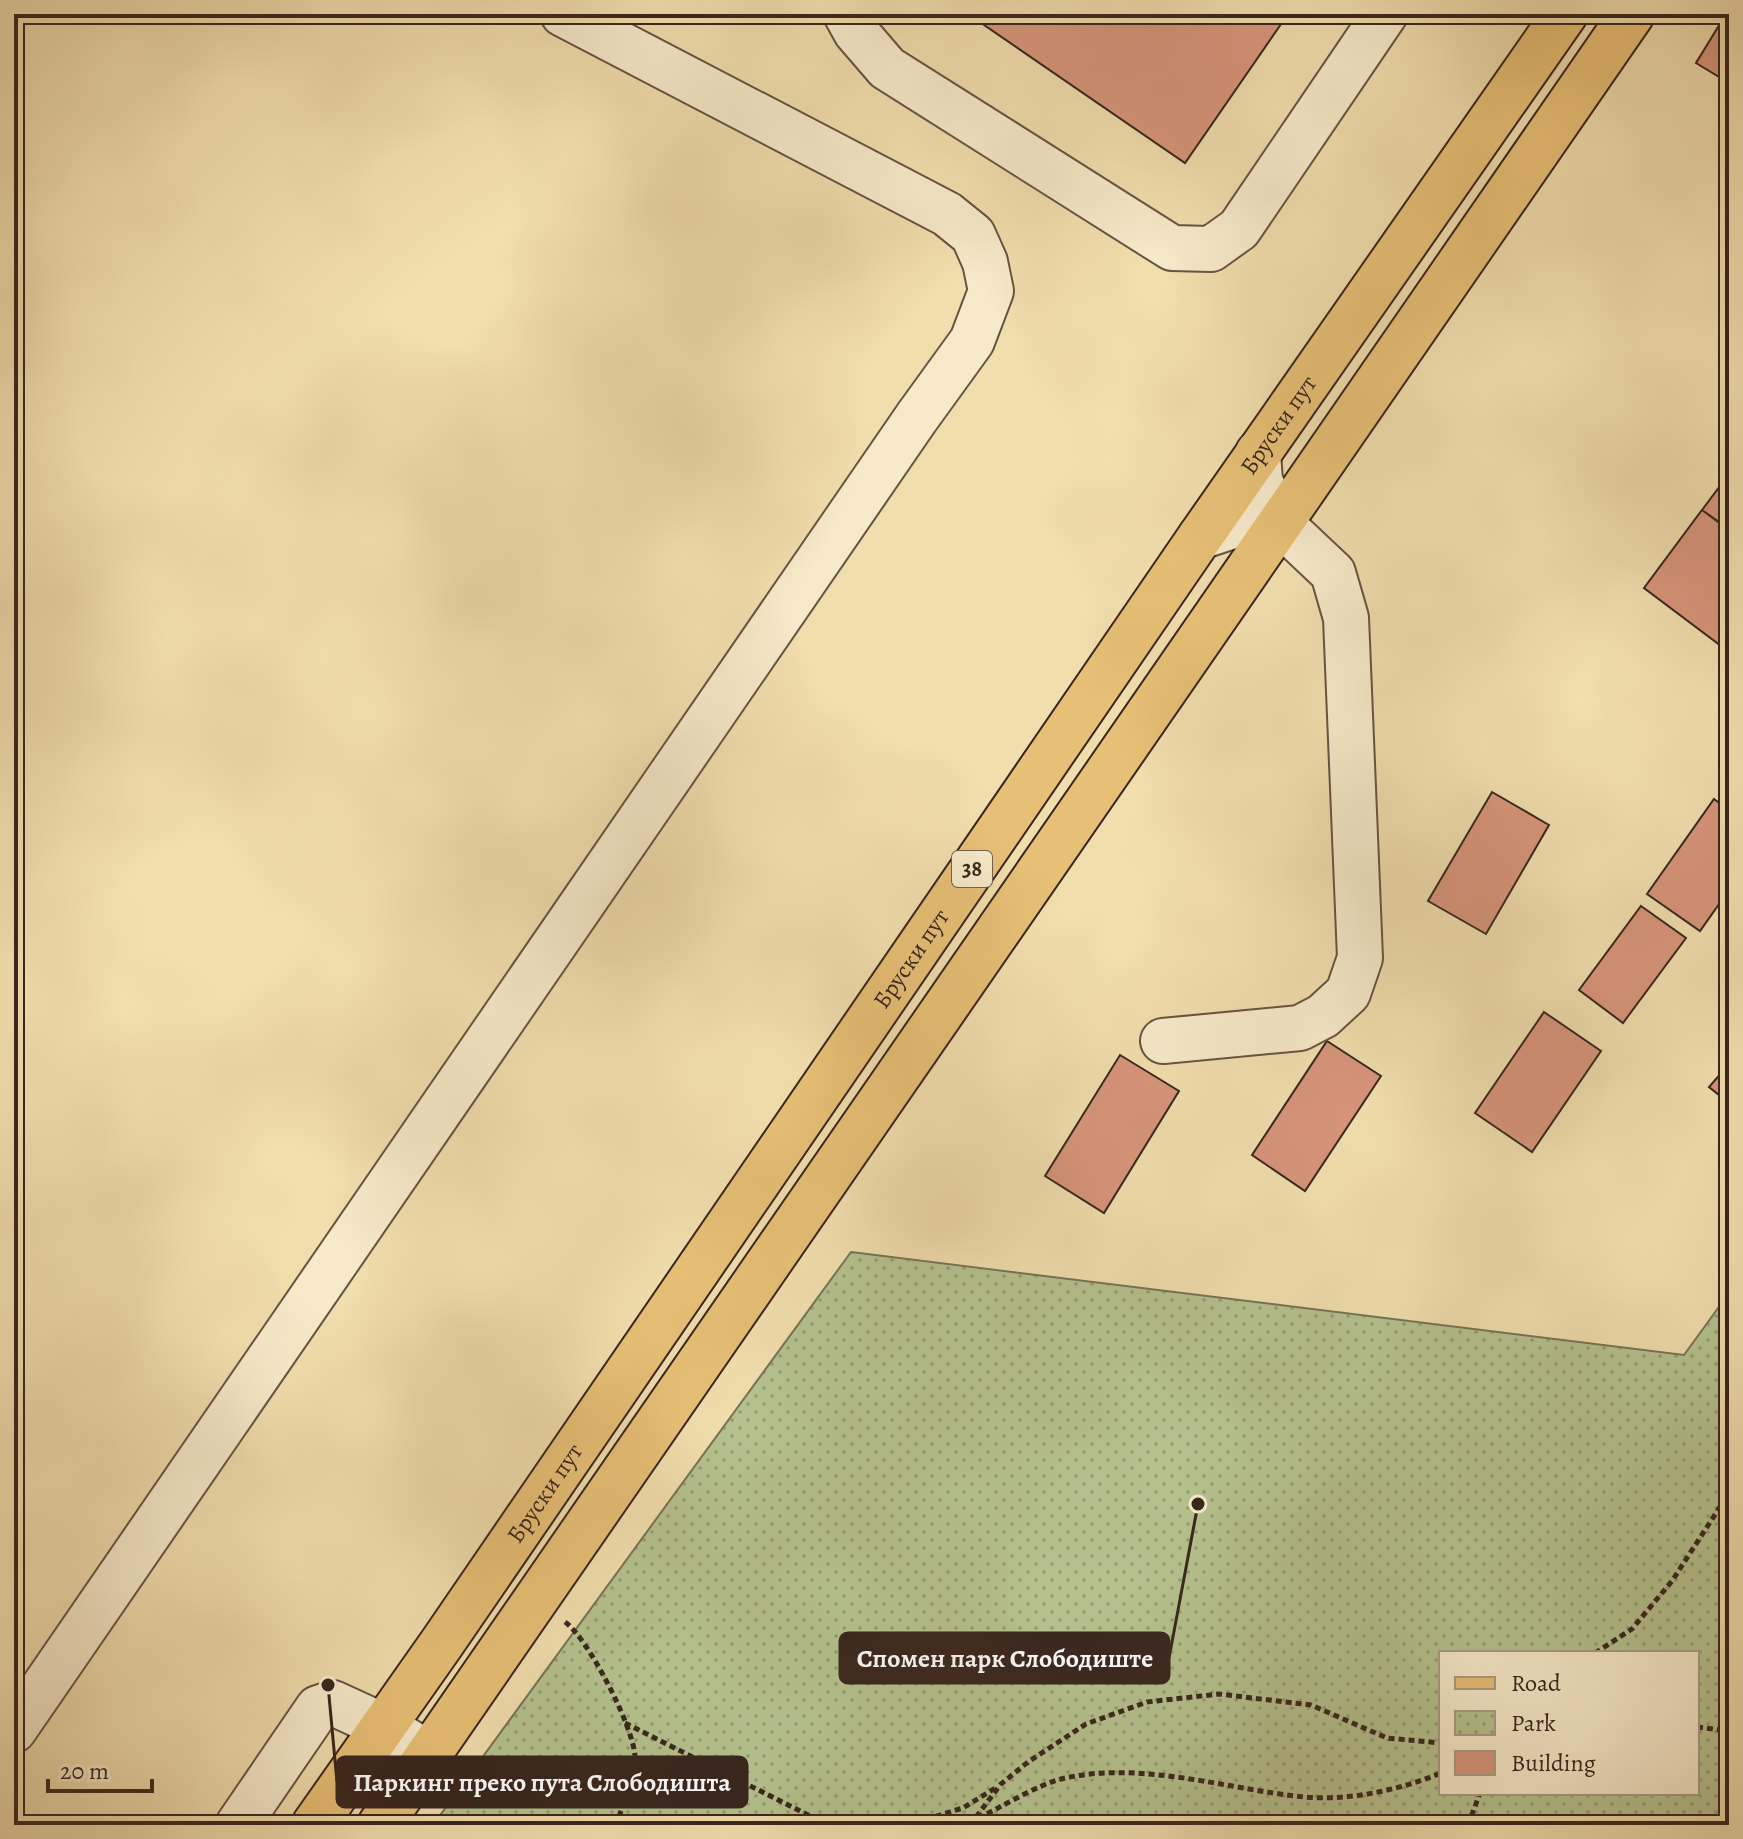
<svg xmlns="http://www.w3.org/2000/svg" width="1743" height="1839" font-family="Alegreya,serif">
  <style>
    .park { fill: url(#park-dots); stroke: #767456; stroke-width: 2; fill-rule: evenodd }
    .building { fill: #d7957b; stroke: #38261e; stroke-width: 2 }
    .lines { fill: none; stroke-linecap: round; stroke-linejoin: round }
    .minor-casing { stroke: #665442; stroke-width: 48 }
    .major-casing { stroke: #38261e; stroke-width: 48 }
    .path { stroke: #38261e; stroke-width: 5; stroke-dasharray: 6 4; stroke-linecap: butt }
    .minor { stroke: #f6eaca; stroke-width: 44 }
    .major { stroke: #e8bf76; stroke-width: 44 }
    .labels { text-anchor: middle; dominant-baseline: central; stroke-width: 6; stroke-linejoin: round; paint-order: stroke }
    .shield { fill: #f6eaca; stroke: #716152; stroke-width: 2 }
    .shield-label { font-size: 22px; font-weight: bold; fill: #38261e }
    .street-label { font-size: 24px; fill: #38261e; stroke: #f6eaca }
    .leader { fill: none; stroke: #38261e; stroke-width: 3 }
    .callout-dot { fill: #38261e; stroke: #f6eaca; stroke-width: 3 }
    .callout { fill: #38261e; stroke: #38261e; stroke-width: 3 }
    .callout-label { font-size: 26px; text-anchor: middle; font-weight: bold; fill: #fff }
  </style>
  <defs>
    <pattern id="park-dots" width="8" height="8" patternUnits="userSpaceOnUse" patternTransform="scale(2)"><rect width="8" height="8" fill="#b5c28e"/><path d="M2 2h.1M6 6h.1" fill="none" stroke="#949d73" stroke-width="1.8" stroke-linecap="round"/></pattern>
  </defs>
  <rect width="100%" height="100%" fill="#f1dead"/>
  <filter id="stains"><feTurbulence type="fractalNoise" baseFrequency=".0025" numOctaves="4"/><feColorMatrix values="0 0 0 0 .2 0 0 0 0 .09 0 0 0 0 .02 0 0 0 .5 -.17"/></filter>
  <radialGradient id="worn" r=".72"><stop offset=".6" stop-color="#630" stop-opacity="0"/><stop offset="1" stop-color="#630" stop-opacity=".3"/></radialGradient>
  <path class="park" d="M851,1252L1684,1355L1729,1293V1825H433ZM1441,1653H1697V1793H1441Z"/>
  <path class="building" d="M968,14H1288L1185,163Z
    M1726,14H1729V83L1696,63Z
    M1729,474V529L1702,510Z
    M1702,510L1729,530V652L1644,588Z
    M1492,792L1549,825L1486,934L1428,901Z
    M1714,799L1729,810V890L1700,931L1647,894Z
    M1641,906L1686,938L1623,1023L1579,990Z
    M1544,1012L1601,1051L1532,1152L1475,1113Z
    M1327,1041L1381,1076L1305,1191L1252,1155Z
    M1120,1055L1179,1091L1104,1213L1045,1176Z
    M1729,1064V1103L1709,1087Z"/>
  <g class="lines">
    <g class="minor-casing">
      <path id="minor" d="M846,14L856,32L887,68L1172,248L1211,249L1239,229L1385,14
        M1200,537L1242,523L1281,524
        M1163,1041L1300,1028L1323,1016L1348,993L1360,958L1346,618L1333,573L1281,524L1260,481L1258,453
        M14,1730L917,417L972,341L991,291L985,262L973,235L947,214L563,14
        M238,1825L318,1708L333,1703L383,1726L430,1755"/>
    </g>
    <g class="major-casing">
      <g id="major">
        <path id="s1" d="M314,1825L442,1643L1200,537L1565,14"/>
        <path d="M380,1825L1632,14"/>
      </g>
    </g>
    <path class="path" d="M565,1622C588,1638 636,1731 635,1759C634,1781 622,1803 617,1825
      M1595,1653L1632,1629L1672,1581L1729,1493
      M625,1723L820,1821L845,1825
      M1697,1727L1729,1731
      M978,1818C1002,1807 1037,1785 1061,1779C1139,1760 1226,1789 1304,1797C1350,1801 1399,1790 1441,1773
      M907,1825L963,1808L997,1787
      M970,1825L1001,1784L1028,1762L1086,1724L1147,1702L1219,1694L1311,1705L1387,1738L1441,1743
      M1468,1825L1480,1793"/>
    <use href="#minor" class="minor"/>
    <use href="#major" class="major"/>
  </g>
  <g class="labels">
    <rect class="shield" x="952" y="851" width="40" height="36" rx="6"/>
    <g class="shield-label">
      <text x="972" y="869">38</text>
    </g>
    <g class="street-label">
      <text stroke="none"><textPath href="#s1" startOffset="1700">Бруски пут</textPath></text>
      <text stroke="none"><textPath href="#s1" startOffset="1052">Бруски пут</textPath></text>
      <text stroke="none"><textPath href="#s1" startOffset="404">Бруски пут</textPath></text>
    </g>
  </g>
  <path class="leader" d="M1198 1504L1169 1658M328 1685L337 1782"/>
  <g class="callout-dot">
    <circle cx="1198" cy="1504" r="8"/>
    <circle cx="328" cy="1685" r="8"/>
  </g>
  <g class="callout">
    <rect x="840" y="1633" width="329" height="50" rx="8"/>
    <rect x="337" y="1757" width="410" height="50" rx="8"/>
  </g>
  <g class="callout-label">
    <text x="1005" y="1667">Спомен парк Слободиште</text>
    <text x="542" y="1791">Паркинг преко пута Слободишта</text>
  </g>
  <rect width="1743" height="1839" fill="none" stroke="#f1dead" stroke-width="48"/>
  <rect x="16" y="16" width="1711" height="1807" fill="none" stroke="#38261e" stroke-width="4"/>
  <rect x="24" y="24" width="1695" height="1791" fill="none" stroke="#38261e" stroke-width="2"/>
  <rect x="1439" y="1651" width="260" height="144" fill="#f6eaca" stroke="#aa9c85" stroke-width="2"/>
  <rect x="1455" y="1677" width="40" height="12" fill="#e8bf76" stroke="#aa9c85" stroke-width="2"/>
  <text x="1511" y="1691" font-size="24" fill="#38261e">Road</text>
  <rect x="1455" y="1711" width="40" height="24" fill="url(#park-dots)" stroke="#aa9c85" stroke-width="2"/>
  <text x="1511" y="1731" font-size="24" fill="#38261e">Park</text>
  <rect x="1455" y="1751" width="40" height="24" fill="#d7957b" stroke="#aa9c85" stroke-width="2"/>
  <text x="1511" y="1771" font-size="24" fill="#38261e">Building</text>
  <path d="M48 1779v12h104v-12" fill="none" stroke="#38261e" stroke-width="4"/>
  <text x="60" y="1779" font-size="24" fill="#38261e" stroke="#f6eaca" stroke-width="6" paint-order="stroke">20 m</text>
  <rect width="100%" height="100%" filter="url(#stains)"/>
  <rect width="100%" height="100%" fill="url(#worn)"/>
</svg>
